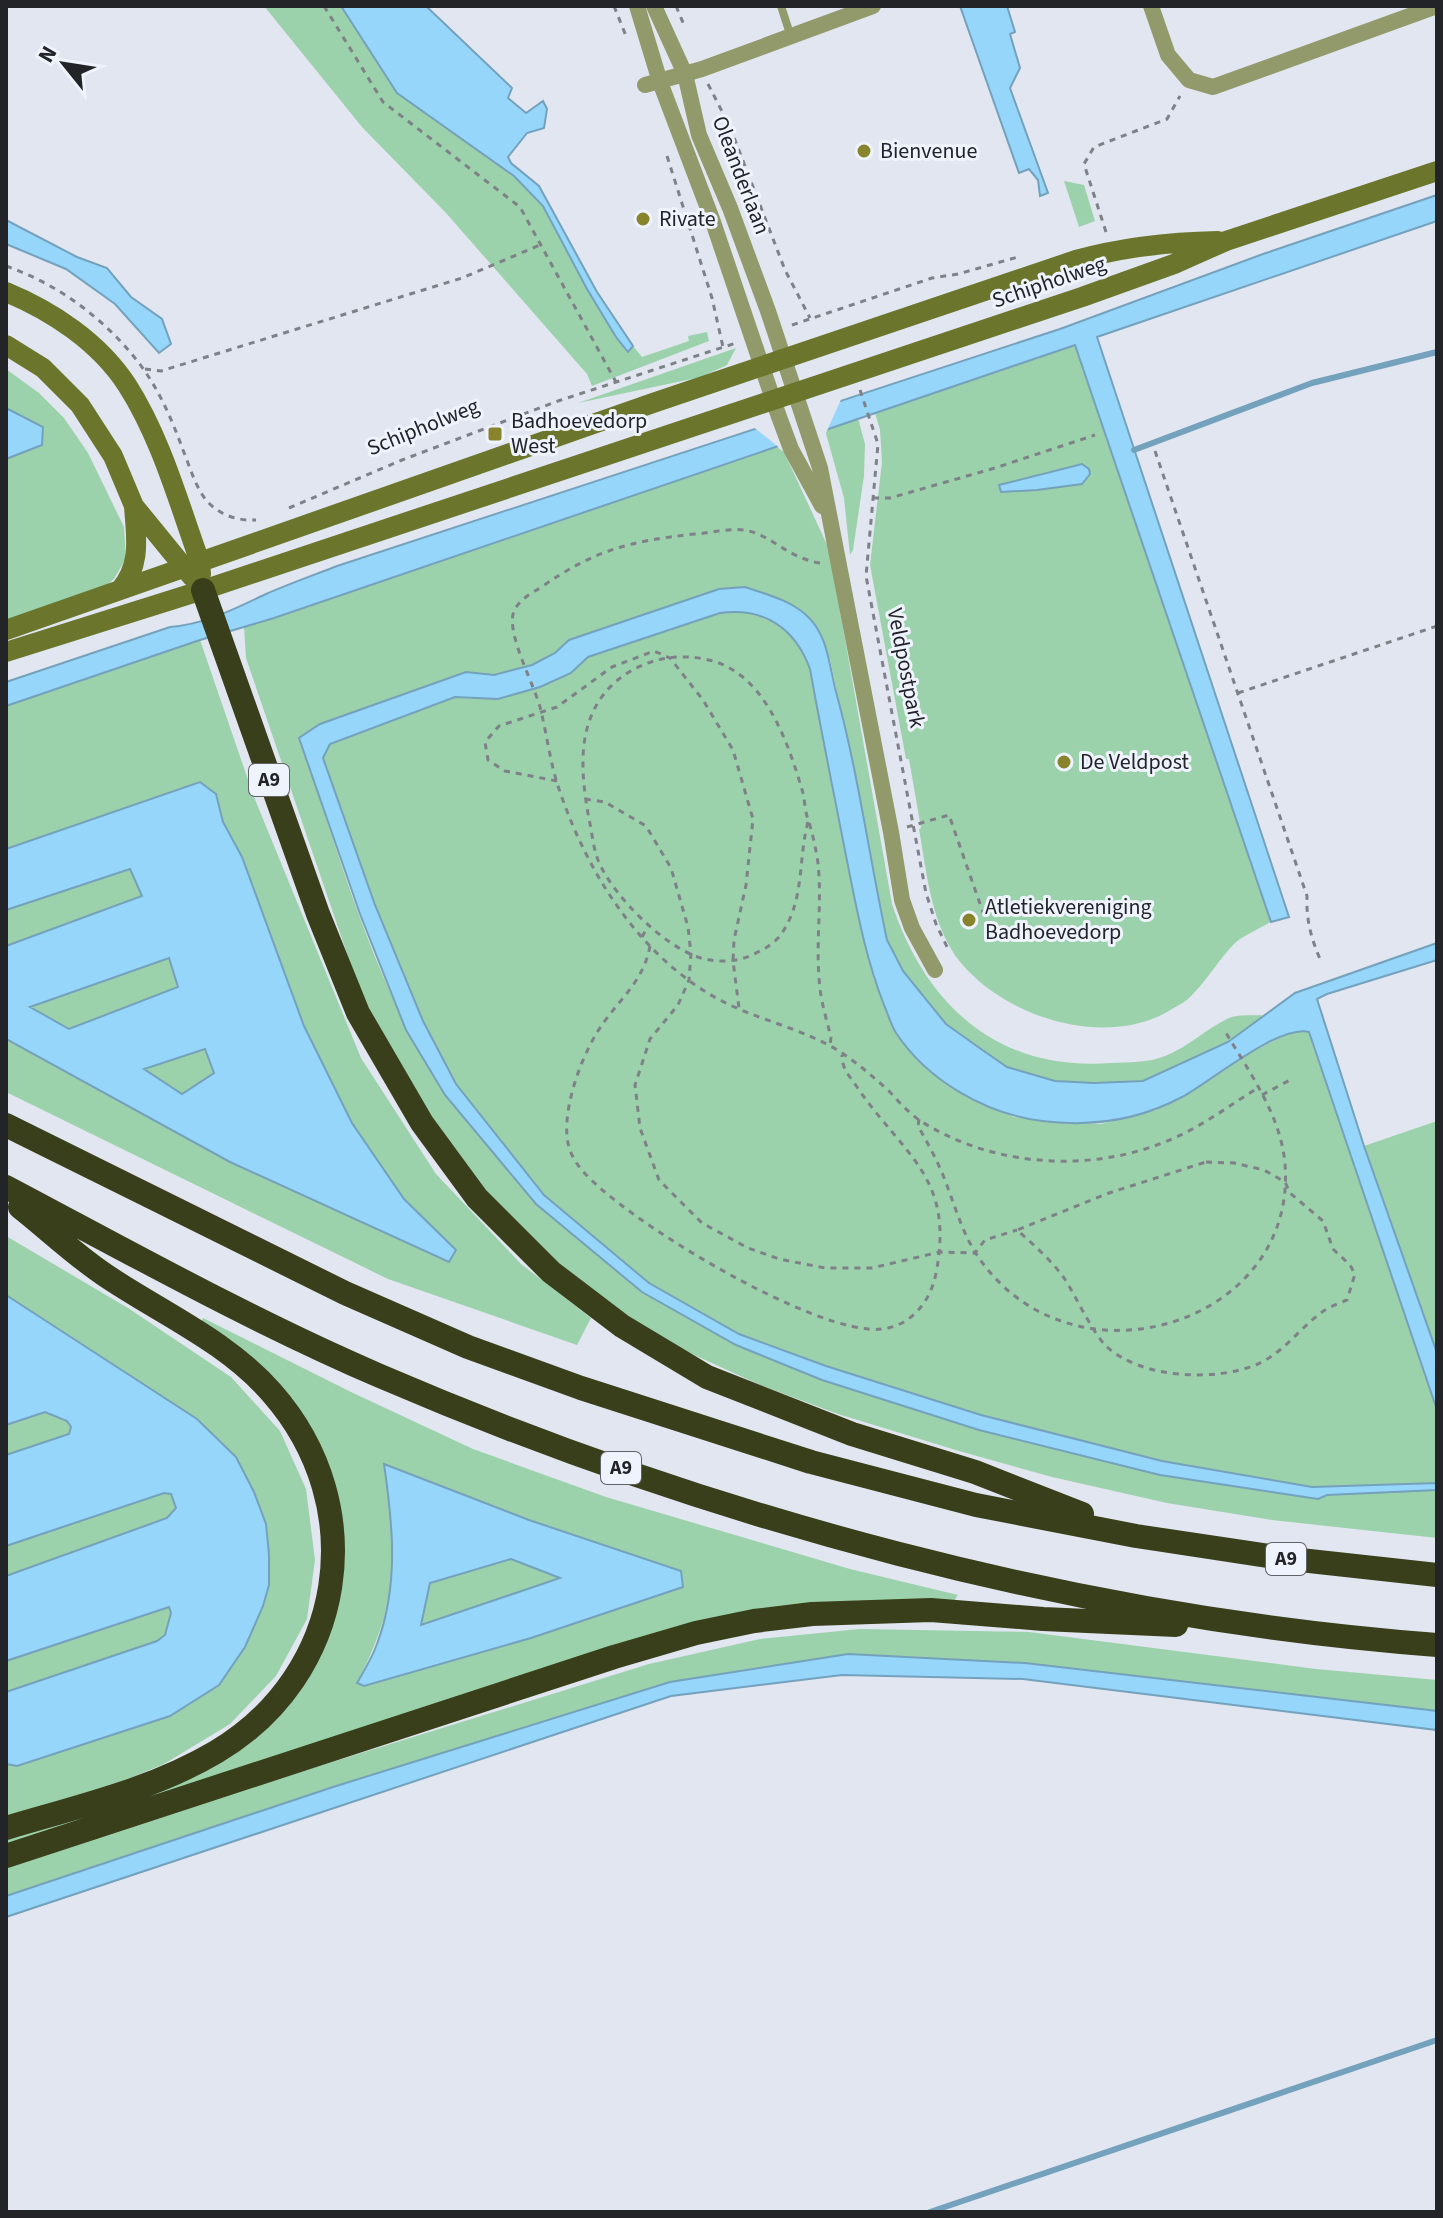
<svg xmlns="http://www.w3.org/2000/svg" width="1443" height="2218" font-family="'Source Sans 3',sans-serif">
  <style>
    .green { fill: #9cd2ab; fill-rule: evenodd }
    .water { fill: #96d6fb; stroke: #74a1bc; stroke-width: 2; fill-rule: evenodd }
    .pier { fill: #e1e6f0 }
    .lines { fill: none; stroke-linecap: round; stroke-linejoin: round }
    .stream { stroke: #74a1bc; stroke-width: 6 }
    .path { stroke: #7e8188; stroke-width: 3; stroke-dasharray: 6 6; stroke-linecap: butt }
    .service { stroke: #929a6c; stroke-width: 8 }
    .minor { stroke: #929a6c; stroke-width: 16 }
    .secondary { stroke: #6b752c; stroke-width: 20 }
    .motorway { stroke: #3a3f1b; stroke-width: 24 }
    .poi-dot { fill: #88842c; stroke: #eef3fe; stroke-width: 3 }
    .labels { text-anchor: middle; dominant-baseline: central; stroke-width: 6; stroke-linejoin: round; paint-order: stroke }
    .shield { fill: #eef3fe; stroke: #606268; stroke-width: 2 }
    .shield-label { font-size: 20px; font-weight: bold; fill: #232428 }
    .poi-label { font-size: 22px; fill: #232428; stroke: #eef3fe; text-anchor: start }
    .street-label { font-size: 22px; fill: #232428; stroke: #eef3fe }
  </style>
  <rect width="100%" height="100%" fill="#e1e6f0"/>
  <path class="green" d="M264,6H341L397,93L514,176L543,206L587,289L616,337L628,351L633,346L642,357L689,341L688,336L707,332L709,341L592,386L587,374L446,213L362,127Z
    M1064,181L1084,185L1095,221L1079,227Z
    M1076,344L1272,921C1260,929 1245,934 1235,943C1219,959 1208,979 1192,995C1186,1002 1175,1007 1167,1012C1103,1048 1006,1017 961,963C931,926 927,874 919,829L921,828L909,759H906L870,565L882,462L880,430L875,413Z
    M736,348L727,365L701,377L578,403Z
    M6,369L39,393L64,418L88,453L124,527L126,558L114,579L101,590L6,623V459L42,445L43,428L6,408Z
    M858,418L865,444L864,476L853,550L850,555L844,498L825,430Z
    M777,447L784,452L829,549L892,904C926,1006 999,1072 1111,1063C1128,1062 1149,1063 1165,1056C1188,1047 1207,1028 1229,1018C1239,1014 1254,1016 1265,1015L1228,1042L1143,1081L1094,1083L1055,1081L1007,1067L946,1024L903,971L887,940L830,659L794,606L745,587L719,589L569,640L555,653L532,665L494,675L466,672L320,724L300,738C344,869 382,1016 469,1125L642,1292L736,1345L822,1380L978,1430L1160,1475L1318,1499L1327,1495L1437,1490V1538L1272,1520L1167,1503L1052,1477L959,1451L838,1414L760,1385L679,1348L611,1305L538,1247L474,1181L430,1124L367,1012L246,658L244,627Z
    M738,611C776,619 797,631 810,669L861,931L874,980L896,1032L957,1090L1014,1117L1051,1122L1101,1124L1156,1110L1183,1097L1252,1052L1289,1033L1301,1030L1309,1032L1437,1410V1483L1312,1487L1162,1461L981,1415L826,1366L739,1334L649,1283L544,1195L456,1084L423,1021L375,905L323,758L330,744L455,697L498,699L571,673L588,657L720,613Z
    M200,640L254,797L361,1058L436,1174L521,1264L591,1318L577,1345L388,1279L6,1092V1039L230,1162L448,1262L456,1250L404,1199L352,1123L304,1026L242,857L223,822L216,794L199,782L6,849V706Z
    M131,869L143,896L6,946V910Z
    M169,958L178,987L69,1029L29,1007Z
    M205,1049L214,1073L181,1094L143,1069Z
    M1437,1121V1353L1364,1146Z
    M6,1236L128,1308L231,1377L280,1431L306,1489L315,1560L307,1619L276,1676L230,1724L164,1764L62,1806L6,1819V1764L17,1766L170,1716L219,1685L263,1607L269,1585V1555L236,1457L197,1419L6,1295Z
    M203,1318L351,1392L473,1449L606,1497L850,1569L958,1595L954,1601L753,1615L6,1849V1836L233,1750L324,1636L325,1468L198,1326ZM385,1465L529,1520L681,1572L683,1587L531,1638L364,1686L357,1683C388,1623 397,1581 391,1514C390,1498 386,1481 385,1465Z
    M45,1412L67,1421L71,1427L70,1434L6,1455V1425Z
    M164,1493L171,1494L177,1508L167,1518L6,1576V1546Z
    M511,1559L562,1578L420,1625L430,1583Z
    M169,1607L171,1613L165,1635L157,1641L6,1692V1661Z
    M860,1629L1029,1632L1316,1669L1437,1680V1711L1025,1663L848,1654L670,1682L333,1787L6,1896V1863L649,1664L760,1639Z"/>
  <path class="water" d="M341,6H426L512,88L508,98L526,113L543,101L547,109L544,128L527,133L508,157L511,163L539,186L597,292L633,346L628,352L616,337L587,289L543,206L514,176L397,93Z
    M960,6H1007L1015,32L1010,34L1020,68L1010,88L1048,193L1040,196L1038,180L1029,169L1019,173Z
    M1437,195V221L1097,337L1289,917L1271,922L1075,345L274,618L200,640L6,706V682L170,627C206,624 234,609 266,594C289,584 314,575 337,566L1060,329L1263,254Z
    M6,220L77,257L107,268L131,297L162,319L171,344L159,353L115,304L66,269L6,244Z
    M6,408L43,427L42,445L6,459Z
    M1082,464L1089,469L1090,474L1082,484L1037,490L1001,492L999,485Z
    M745,587C765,594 790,600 806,615C827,633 829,663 835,688C858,771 869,856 887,940L903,971L946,1024L981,1049L1007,1067L1055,1081L1094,1083L1143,1081L1228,1042L1295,993L1437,943V960L1327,994L1317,999L1364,1146L1437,1353V1410L1309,1032C1279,1024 1210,1082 1182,1097C1139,1120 1090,1127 1042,1121C986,1114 928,1081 896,1033C891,1025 888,1014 884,1005C867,962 858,916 849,871C836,804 822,736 810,669C795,628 764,607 720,613L588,657L571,673L540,687L498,699L455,697L330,744L323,758L375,905L423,1021L456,1084L544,1195L649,1283L739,1334L826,1366L981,1415L1162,1461L1312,1487L1437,1483V1490L1327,1495L1318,1499L1160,1475L979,1430L822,1380L736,1345L642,1292L536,1204L445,1095L406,1030L360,914L299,738L320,724L466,672L494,675L532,665L555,653L569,640L719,589Z
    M200,782L216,794L223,822L242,857L304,1026L352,1123L404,1199L456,1250L449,1262L230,1162L6,1039V946L142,896L130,869L6,910V849ZM169,958L178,987L69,1029L30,1007ZM205,1049L214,1073L182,1094L144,1069Z
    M6,1295L197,1419L236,1457L254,1492L266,1524L269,1555V1585L263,1606L245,1647L219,1685L170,1716L17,1766L6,1764V1692L157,1641L165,1635L171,1613L169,1607L6,1661V1576L167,1518L176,1508L171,1494L164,1493L6,1546V1455L69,1434L71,1427L67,1421L45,1412L6,1425Z
    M384,1464L529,1520L681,1571L683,1587L531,1638L364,1686L357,1683C364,1671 372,1658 377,1644C399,1585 393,1526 384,1464ZM511,1559L560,1578L421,1625L430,1583Z
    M848,1654L1025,1663L1437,1711V1730L1023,1679L842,1675L671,1696L6,1917V1896L333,1787L670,1682Z"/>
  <path class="pier" d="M843,395L826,433L781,449L751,425Z"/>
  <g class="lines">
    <path class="stream" d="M1134,450L1312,383L1437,352
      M930,2212L1437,2040"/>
    <path class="path" d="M324,6L383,102L520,207L616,382
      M614,6L626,36
      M676,6L684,25
      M708,84L730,127L785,270L810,318
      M667,156L712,298L723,347
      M1106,232L1084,164L1094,147L1167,119L1180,96
      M6,266C57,284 101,316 135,358C157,385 171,417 183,450C190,467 195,486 206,500C219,515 237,521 256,520
      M792,325L932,278L958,274L1018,257
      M145,369L161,371L462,278L540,245
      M860,390L878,444L866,576L926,893L936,924L949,951
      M1155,451L1307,896C1306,919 1311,938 1320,959
      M873,498H890L995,468L1095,435
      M289,508L402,460L558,401L736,343
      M820,563C787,558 771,534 744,530C728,528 711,533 695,534C630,541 594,550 540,588C530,594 519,600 514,611C505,633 536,687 541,711C547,736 550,761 558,786C586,871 638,955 718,999C755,1019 797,1027 834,1048C854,1060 871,1075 889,1091C898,1101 908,1112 919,1120C993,1168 1095,1174 1174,1138C1204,1125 1230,1105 1258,1088
      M1238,693L1437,626
      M557,781L505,771L488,760L485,742L499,726L557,707L612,667L654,651L670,658L703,700L733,750L753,819L746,885L734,940L733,961L739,1008
      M585,799L605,802L646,826L671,868L688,927L691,954L689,980L678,1005L650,1039L635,1085L640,1128L659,1180L702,1223L748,1248L779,1259L825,1268H872L940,1252L975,1253L985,1240L1017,1230
      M808,822C798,858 805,899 782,933C776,942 765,949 754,954C738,962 719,963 701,958C665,948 612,895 598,860C593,847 592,832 589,819C580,770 575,714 619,679C643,660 674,653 704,659C764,669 788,742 803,793C805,802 805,813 809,822C813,836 816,849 818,863C822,902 816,940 819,978C820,998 826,1018 831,1037L830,1046
      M907,827L949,815L993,941
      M642,937L649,924
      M650,946C644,979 623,996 604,1022C584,1049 564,1102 567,1136C568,1149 573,1159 581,1169C622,1219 818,1337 882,1329C911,1326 931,1301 936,1273C955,1177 904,1156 857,1087C850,1077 841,1067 842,1055
      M1262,1095L1290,1080
      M919,1119L918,1126C927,1142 936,1158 943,1175C961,1221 965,1249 1002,1285C1104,1383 1297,1313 1285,1164C1281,1116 1250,1073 1226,1033
      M1206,1162L1234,1163L1264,1170L1285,1182L1290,1193L1323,1221L1333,1249L1350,1265L1355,1274L1347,1300C1340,1303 1331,1306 1325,1310C1301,1326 1286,1351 1258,1364C1216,1382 1141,1379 1106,1346C1092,1332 1076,1296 1064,1278C1051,1260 1034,1245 1017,1230L1109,1193Z"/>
    <path class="service" d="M781,6L790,34"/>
    <path class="minor" d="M637,6L660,82L712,219L778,414L791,449L822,506
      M654,6L685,74L699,135L730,208L768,311L820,468L891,832L902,900L912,928L935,970
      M1151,6L1168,55L1189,80L1213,87L1437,6
      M645,85L702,69L873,6"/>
    <path class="secondary" d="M6,292C52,311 99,342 127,385C161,438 179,504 200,562L201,574
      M6,345L43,368L80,405L113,456L134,506L192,577
      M120,590C142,564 136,537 134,506
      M6,630L653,403L1076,260C1123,247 1169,242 1218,241
      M6,652L203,590L1082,297L1174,264L1226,241L1437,171"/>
    <path class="motorway" d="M203,590L318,914L358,1013L422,1123L477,1198L551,1272L622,1326L707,1377L852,1434L975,1472L1082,1514
      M6,1125L345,1293L468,1347L581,1388L811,1462L976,1505L1136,1536L1282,1558L1437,1575
      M6,1187C129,1252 252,1321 380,1376C710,1518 1078,1618 1437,1645
      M6,1828C76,1807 152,1790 216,1752C346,1675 372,1507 272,1393C227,1341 161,1313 105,1275C75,1255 48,1229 20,1207
      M6,1856L614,1657L696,1633L754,1621L812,1614L931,1610L1043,1619L1176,1625"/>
  </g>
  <g class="poi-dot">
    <circle cx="864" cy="151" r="8"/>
    <circle cx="643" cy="219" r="8"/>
    <rect x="487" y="426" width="16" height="16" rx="4"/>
    <circle cx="1064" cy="762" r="8"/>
    <circle cx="969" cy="920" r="8"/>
  </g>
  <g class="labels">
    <g class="shield">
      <rect x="249" y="764" width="40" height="32" rx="6"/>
      <rect x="601" y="1452" width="40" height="32" rx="6"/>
      <rect x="1266" y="1543" width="40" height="32" rx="6"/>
    </g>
    <g class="shield-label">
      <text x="269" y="780">A9</text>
      <text x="621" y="1468">A9</text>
      <text x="1286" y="1559">A9</text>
    </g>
    <g class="poi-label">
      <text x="880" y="151">Bienvenue</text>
      <text x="659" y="219">Rivate</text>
      <text x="511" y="421">Badhoevedorp<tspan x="511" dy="25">West</tspan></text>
      <text x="1080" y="762">De Veldpost</text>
      <text x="985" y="907">Atletiekvereniging<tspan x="985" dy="25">Badhoevedorp</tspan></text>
    </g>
    <g class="street-label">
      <text transform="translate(741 175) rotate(69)">Oleanderlaan</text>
      <text transform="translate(1049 282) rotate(-19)">Schipholweg</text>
      <text transform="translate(423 427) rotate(-22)">Schipholweg</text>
      <text transform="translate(906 668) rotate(79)">Veldpostpark</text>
    </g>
  </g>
  <rect width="1443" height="2218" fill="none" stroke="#232428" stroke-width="16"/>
  <g transform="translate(64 64) rotate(300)" stroke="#eef3fe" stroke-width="6" paint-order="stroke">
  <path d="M0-6L14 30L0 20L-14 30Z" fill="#232428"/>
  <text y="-12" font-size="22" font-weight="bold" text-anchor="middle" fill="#232428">N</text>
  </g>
</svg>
